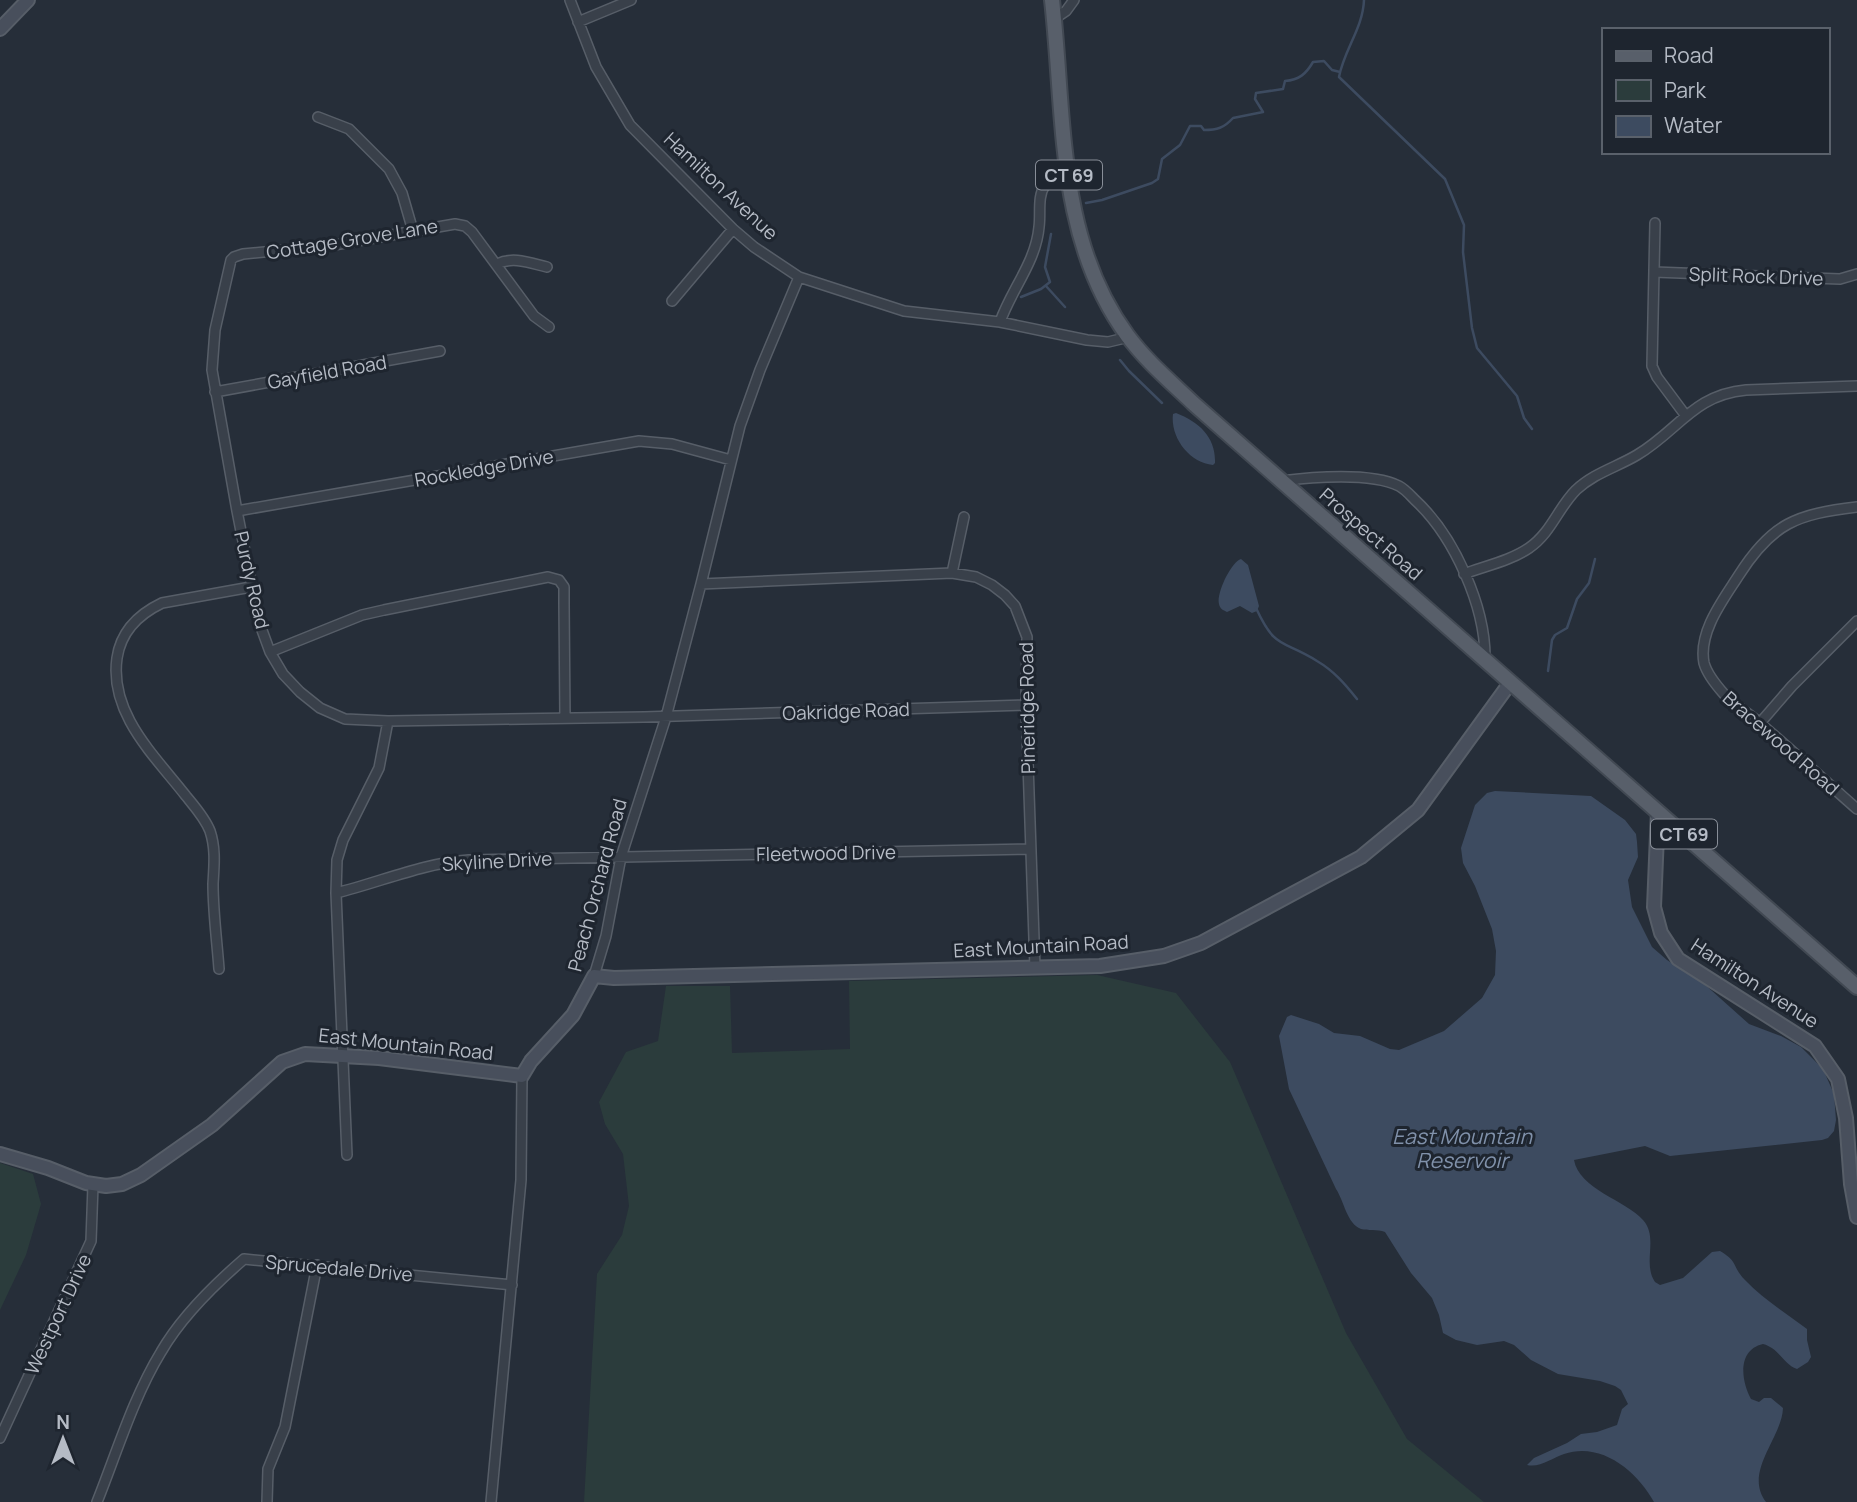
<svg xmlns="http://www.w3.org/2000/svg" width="1857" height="1502" font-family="Manrope,sans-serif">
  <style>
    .green { fill: #2b3c3c }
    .water { fill: #3d4b60 }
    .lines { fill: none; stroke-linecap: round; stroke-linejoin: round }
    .stream { stroke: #3d4b60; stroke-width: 2.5 }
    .street-casing { stroke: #575e68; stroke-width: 12 }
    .secondary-casing { stroke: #575e68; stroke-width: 16 }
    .primary-casing { stroke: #424953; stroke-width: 18 }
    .street { stroke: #39404a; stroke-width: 9 }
    .secondary { stroke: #484f5c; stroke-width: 12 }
    .primary { stroke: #585f6a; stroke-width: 14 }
    .labels { text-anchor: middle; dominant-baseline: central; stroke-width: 6; stroke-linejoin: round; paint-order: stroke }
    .shield { fill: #1e252f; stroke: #888e98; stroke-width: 2 }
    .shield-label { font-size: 18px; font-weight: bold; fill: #b5bbc5 }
    .street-label { font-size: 19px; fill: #b5bbc5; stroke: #1e252f }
    .water-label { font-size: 21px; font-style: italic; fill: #8091aa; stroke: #1e252f }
  </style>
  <rect width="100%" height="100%" fill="#262e39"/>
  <path class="green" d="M1097,975L1176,993L1230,1062L1346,1333L1407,1439L1484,1502H584L597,1274L622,1235L629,1206L623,1154L605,1124L599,1102L626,1052L658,1041L666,986H730L732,1053L850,1049L849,981Z
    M0,1163L33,1174L41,1204L26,1255L0,1310Z"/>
  <path class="water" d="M1176,413C1199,422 1216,437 1215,463L1213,465C1189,463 1170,437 1173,414Z
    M1241,559L1248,565L1259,606L1257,611L1252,613L1240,606L1227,612C1223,610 1220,609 1219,604C1216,594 1231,562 1241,559Z
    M1495,791L1591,796L1625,820L1636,834L1637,842L1638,857L1628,880L1632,907L1652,947L1667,960L1702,982L1749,1024L1781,1036L1801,1047L1823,1069L1834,1094L1836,1120L1834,1131L1828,1138L1822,1140L1670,1156L1645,1146L1574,1160C1579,1189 1625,1200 1643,1220C1659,1238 1642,1263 1655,1282L1660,1285L1683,1278L1712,1252L1720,1251C1739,1262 1732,1267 1745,1280C1763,1299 1786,1313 1807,1329V1340L1811,1357L1808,1362L1797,1369C1783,1364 1779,1348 1763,1344C1737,1350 1741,1381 1751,1399L1759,1402L1764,1398H1771L1783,1408C1782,1438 1743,1472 1766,1502H1654C1637,1471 1601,1441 1564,1454C1552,1458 1540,1468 1527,1465L1534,1458L1567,1443L1581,1434L1597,1432L1617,1425L1622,1409L1628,1404L1621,1390L1615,1386L1600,1381L1558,1374L1531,1360L1514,1345L1504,1341L1477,1345L1456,1340L1443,1333L1439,1315L1432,1298L1411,1273L1385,1232C1377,1229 1368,1231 1361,1229C1347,1224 1344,1201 1336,1189L1289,1089L1279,1036L1287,1017L1291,1015L1319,1024L1334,1033L1360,1036L1390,1049L1399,1050L1444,1031L1482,998L1495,975L1496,951L1492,929L1475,886L1463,863L1461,848L1475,805L1487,793Z"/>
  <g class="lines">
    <path class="stream" d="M1364,0C1363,28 1344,50 1339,77L1445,179L1464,225L1463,252L1472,328L1477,348L1517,396L1524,418L1532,429
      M1086,203L1102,200L1152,183L1158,179L1162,159L1180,145L1190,126H1201L1204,130C1217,130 1224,128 1233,118L1263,112L1255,99L1256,93L1283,89L1285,81C1299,80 1306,74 1313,62L1324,61L1332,70L1340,72
      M1046,286L1065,307
      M1021,297L1041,289L1050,282L1045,267L1051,234
      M1120,360L1129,371L1162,403
      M1256,608C1276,651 1282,639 1317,661C1334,671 1345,684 1357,699
      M1548,671L1552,640L1555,635L1567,628L1577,599L1589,583L1595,559"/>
    <g class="street-casing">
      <path id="street" d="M570,0L596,67L630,125L733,229L754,247L799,277L904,311L1000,322L1087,340L1108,342L1129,337
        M1054,19L1066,11L1074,0
        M578,22L631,0
        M318,117L349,129L389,169L402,193L413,231
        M1655,223L1652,366L1657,377L1686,416
        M497,264C513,256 530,263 547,267
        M1654,272L1840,279L1857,274
        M672,301L733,229
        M1000,322C1011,290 1036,262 1039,227C1041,213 1037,197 1045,185C1050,176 1059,176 1069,174
        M549,327L534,316L472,232L465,226L455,224L334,245L243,254L234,257L231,260L215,330L212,370L237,511L259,622L270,652L283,674L300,692L320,708L345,719L388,721L644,717L1026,705
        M215,392L440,351
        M1281,481C1312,477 1371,472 1399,486C1405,489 1411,496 1415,500C1454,536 1486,607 1485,660
        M1857,507C1797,514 1772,523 1739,575C1723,600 1698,632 1704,663C1707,674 1716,685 1724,694C1735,705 1749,714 1761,724C1794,752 1825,781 1857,809
        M237,511L639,441L672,444L731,460
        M952,573L964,517
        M1464,574C1485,566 1510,561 1529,548C1551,533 1558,508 1576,490C1594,473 1617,467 1637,455C1679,430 1693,395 1746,390L1857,386
        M701,584L952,573L976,577L992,585L1005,595L1015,606L1027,637L1026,705L1035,968
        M270,652L362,615L384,610L548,577L559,580L564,587V604L565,718
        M1760,723L1792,686L1857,621
        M336,893C381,882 423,863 469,860L1031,849
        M219,969C217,941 213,912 213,884C214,866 216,849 210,831C205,818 195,807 186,796C155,756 109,714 117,658C121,631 139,614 162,603L251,587
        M594,976L606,936L621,857L666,717L701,584L740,426L760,370L799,277
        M347,1155L336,893L337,860L343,840L379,768L388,721
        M0,1438L91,1241L93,1185
        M97,1502C117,1452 133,1398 161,1352C180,1319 215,1284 244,1259L512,1285
        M267,1502L268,1469L285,1427L317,1265
        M491,1502L521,1180L522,1076"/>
    </g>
    <g class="secondary-casing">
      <path id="secondary" d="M0,29L28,0
        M1658,811L1654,907L1661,933L1678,959L1815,1046L1838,1079L1846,1118L1851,1184L1857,1217
        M0,1154L48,1168L86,1183L106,1186L122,1184L141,1175L212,1125L282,1062L305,1054L379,1058L522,1076L531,1061L573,1015L594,976L614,978L1100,966L1164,956L1201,943L1361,857L1418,810L1510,683"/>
    </g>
    <g class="primary-casing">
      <path id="primary" d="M1052,0C1065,114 1056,238 1127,335C1146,361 1171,382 1194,404L1857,987"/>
    </g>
    <use href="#street" class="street"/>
    <use href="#secondary" class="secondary"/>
    <use href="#primary" class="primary"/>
  </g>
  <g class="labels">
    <g class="shield">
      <rect x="1036" y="160.5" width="66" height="29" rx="5"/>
      <rect x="1651" y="819.5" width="66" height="29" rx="5"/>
    </g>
    <g class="shield-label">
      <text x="1069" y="175">CT 69</text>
      <text x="1684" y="834">CT 69</text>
    </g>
    <g class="street-label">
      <text transform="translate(721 186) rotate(43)">Hamilton Avenue</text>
      <text transform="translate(352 239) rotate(-9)">Cottage Grove Lane</text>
      <text transform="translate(1756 276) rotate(2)">Split Rock Drive</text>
      <text transform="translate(327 372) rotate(-10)">Gayfield Road</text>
      <text transform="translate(484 468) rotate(-10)">Rockledge Drive</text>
      <text transform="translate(1371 534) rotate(41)">Prospect Road</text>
      <text transform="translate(252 580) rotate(77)">Purdy Road</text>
      <text transform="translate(1027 708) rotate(-91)">Pineridge Road</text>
      <text transform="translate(846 711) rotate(-2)">Oakridge Road</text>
      <text transform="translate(1781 743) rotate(41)">Bracewood Road</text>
      <text transform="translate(826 853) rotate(-1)">Fleetwood Drive</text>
      <text transform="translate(497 861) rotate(-3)">Skyline Drive</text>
      <text transform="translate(597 885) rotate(-75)">Peach Orchard Road</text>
      <text transform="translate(1041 946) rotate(-3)">East Mountain Road</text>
      <text transform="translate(1755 983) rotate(33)">Hamilton Avenue</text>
      <text transform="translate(406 1044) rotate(6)">East Mountain Road</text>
      <text transform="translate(339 1268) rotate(5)">Sprucedale Drive</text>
      <text transform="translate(58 1314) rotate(-65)">Westport Drive</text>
    </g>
    <g class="water-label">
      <text x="1462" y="1136">East Mountain<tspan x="1462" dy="24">Reservoir</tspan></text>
    </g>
  </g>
  <rect x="1602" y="28" width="228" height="126" fill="#1e252f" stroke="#5a616b" stroke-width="2"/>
  <rect x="1616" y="51" width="35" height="10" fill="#585f6a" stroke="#5a616b" stroke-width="2"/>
  <text x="1664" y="63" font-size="21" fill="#b5bbc5">Road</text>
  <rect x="1616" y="80" width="35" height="21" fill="#2b3c3c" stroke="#5a616b" stroke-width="2"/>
  <text x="1664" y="98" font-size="21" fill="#b5bbc5">Park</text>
  <rect x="1616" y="116" width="35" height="21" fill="#3d4b60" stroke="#5a616b" stroke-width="2"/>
  <text x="1664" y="133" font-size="21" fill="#b5bbc5">Water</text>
  <g transform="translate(63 1439)" stroke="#1e252f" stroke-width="5" paint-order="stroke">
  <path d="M0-5L12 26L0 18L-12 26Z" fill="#b5bbc5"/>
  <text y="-10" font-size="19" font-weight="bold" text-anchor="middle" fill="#b5bbc5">N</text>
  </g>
</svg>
